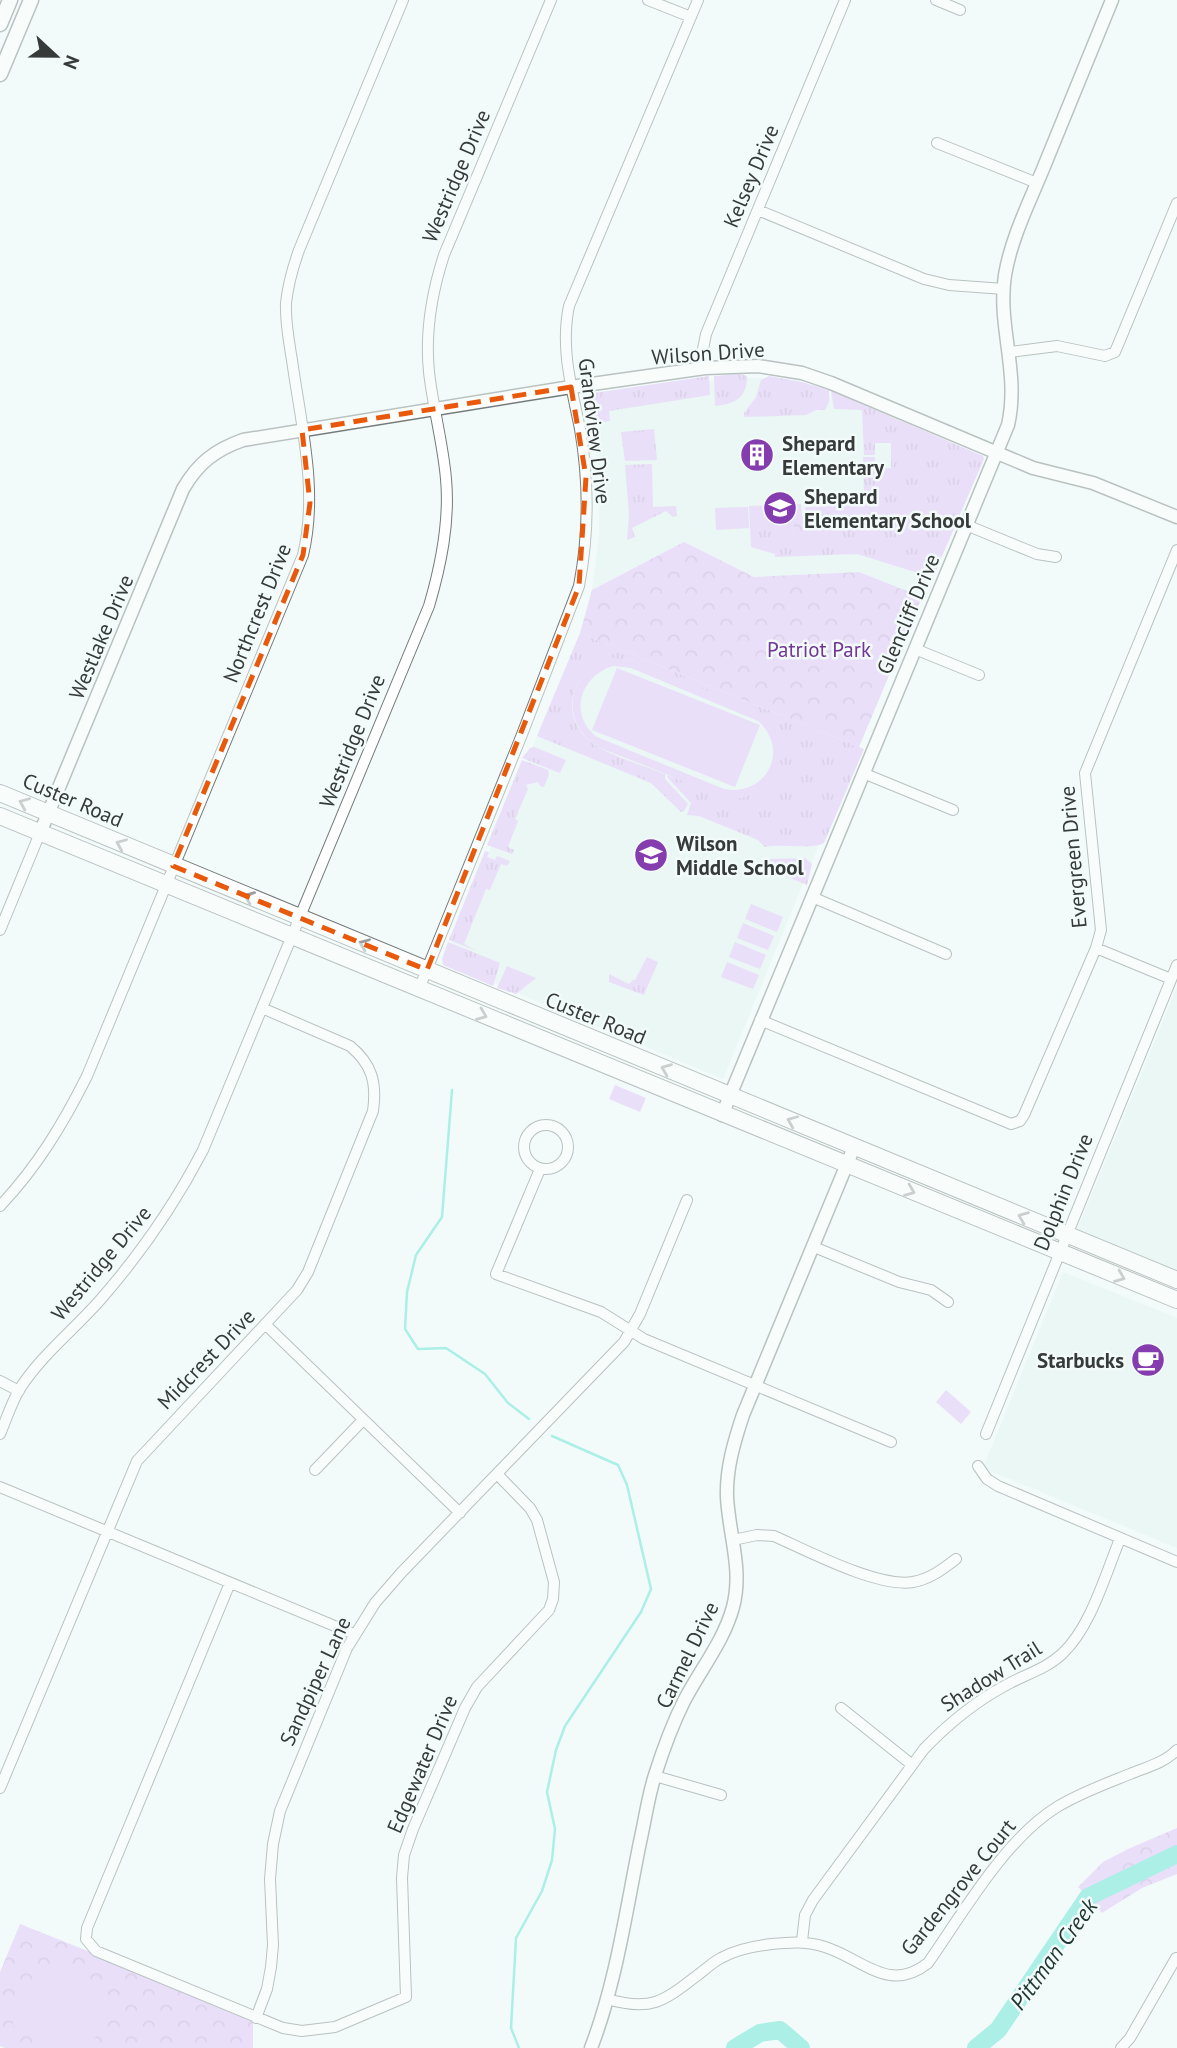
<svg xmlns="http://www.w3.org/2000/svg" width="1177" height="2048" font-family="'PT Sans',sans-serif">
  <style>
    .built { fill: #dff1ee }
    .grass { fill: url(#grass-tufts) }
    .forest { fill: url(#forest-crowns) }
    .pitch { fill: #dfbcf8; fill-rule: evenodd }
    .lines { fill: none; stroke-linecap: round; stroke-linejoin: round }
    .stream { stroke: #54e0cf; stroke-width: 2.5 }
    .river { stroke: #54e0cf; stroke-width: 18 }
    .minor-casing { stroke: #737c7a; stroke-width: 12 }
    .tertiary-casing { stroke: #737c7a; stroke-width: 15 }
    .secondary-casing { stroke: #737c7a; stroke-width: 17 }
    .primary-casing { stroke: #737c7a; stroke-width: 18 }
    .minor { stroke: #fff; stroke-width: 10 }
    .tertiary { stroke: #fff; stroke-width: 12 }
    .secondary { stroke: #fff; stroke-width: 14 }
    .primary { stroke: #fff; stroke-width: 16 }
    .oneway { stroke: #9a9c9c }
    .marked { fill: none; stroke: #e8590c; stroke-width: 5; stroke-dasharray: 14 9; stroke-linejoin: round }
    .labels { text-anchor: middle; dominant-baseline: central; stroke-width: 5; stroke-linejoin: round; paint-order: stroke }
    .street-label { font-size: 21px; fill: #363a39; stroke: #f2fbfa }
    .poi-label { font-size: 21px; font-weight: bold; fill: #363a39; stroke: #f2fbfa; text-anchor: start }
    .park-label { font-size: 21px; fill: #723795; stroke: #f2fbfa }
    .water-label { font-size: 23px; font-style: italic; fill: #203734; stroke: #f2fbfa }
  </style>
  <defs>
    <pattern id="grass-tufts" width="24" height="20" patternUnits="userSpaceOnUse" patternTransform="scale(1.75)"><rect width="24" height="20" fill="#dfbcf8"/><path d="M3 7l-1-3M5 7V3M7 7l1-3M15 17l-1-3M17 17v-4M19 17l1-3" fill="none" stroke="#c0a2d5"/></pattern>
    <pattern id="forest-crowns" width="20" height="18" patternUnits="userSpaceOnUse" patternTransform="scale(1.75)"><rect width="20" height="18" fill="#dfbcf8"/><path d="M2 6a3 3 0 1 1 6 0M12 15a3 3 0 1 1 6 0" fill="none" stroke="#c0a2d5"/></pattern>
  </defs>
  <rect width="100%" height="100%" fill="#f2fbfa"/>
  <path class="built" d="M738,377L781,379L818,389L981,457L922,597L859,572L754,577L684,542L592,590L599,536L600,480L589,398Z
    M580,633L859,747L723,1079L443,962Z
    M1177,987V1271L1077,1230Z
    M1063,1272L1177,1318V1548L983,1468Z"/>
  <path class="grass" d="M741,374L747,376C747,398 735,404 715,406L714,376Z
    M709,376L710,395L609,411L610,421L591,424L587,417L584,399L587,394Z
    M769,376L802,382L829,390V402L825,410H816L806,415L744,417V413L756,397L761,380Z
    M831,391L983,456L984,459L934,575L928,576L857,554L775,557V554L751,547L749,506L801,504L802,516H793L794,538H811L818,516H806L805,507L851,505L864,492L863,457H875V468H891V443H875V455H864L862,410L834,409Z
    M654,429L657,460L625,461L621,432Z
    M652,464L653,507L676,506L677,516L673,517L666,511L632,528L635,537L627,540L629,515L625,465Z
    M580,633L864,749L824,843C810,850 782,843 765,847L758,840L699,816L687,815L691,803L668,778L667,775L729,798C756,799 776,783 781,756L771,724L634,661C587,651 551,701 586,738C602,754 643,765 665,774V779L688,804L684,811L681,812L651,783L537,736Z
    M534,747L566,760L560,773L522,758L530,748Z
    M522,760L548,770L549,775L544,787L540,786L538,782L526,785L528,789L515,819L518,821L508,847L514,850L512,854L487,845Z
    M485,851L489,852L487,857L495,860L497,856L510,861L507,866L501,864L490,890L486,889L464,944L477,951L449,940Z
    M805,858L812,864L807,885L766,868L770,859Z
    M448,942L500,963L493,986L443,965L442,959Z
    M647,957L658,962L644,995L609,982V974L629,984L633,980H635Z
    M507,966L536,978L516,994L497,988Z"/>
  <path class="forest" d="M793,516H819L820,528L811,538H794Z
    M684,542L754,577L859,572L922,597L859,747L580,633L592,590Z
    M1177,1828V1874L1142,1888L1102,1913L1078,1887L1103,1862L1128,1849Z
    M20,1924L253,2017V2048H5L0,2046V1972Z"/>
  <path class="pitch" d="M748,507L749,528L716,530L715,508Z
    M614,658L634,661L755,710C771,720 781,734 781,754C780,780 756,800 730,798C715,797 699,788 685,782C657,770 628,759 600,748C557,723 567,669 614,658ZM613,666L631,668L758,721C791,750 766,797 724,789L597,737C568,715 580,676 613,666Z
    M617,668L760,725L735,787L592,730Z
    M751,904L783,917L777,932L745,919Z
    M743,923L774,936L768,950L737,938Z
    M735,942L766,955L760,969L729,957Z
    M727,962L759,975L753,989L721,977Z
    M615,1085L646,1098L640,1112L609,1099Z
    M946,1390L971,1412L961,1424L936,1402Z
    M43,1963L114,1998L90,2048H60L12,2025Z"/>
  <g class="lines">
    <path class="stream" d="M452,1090L442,1217L416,1255L407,1292L405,1329L418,1349L446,1348L485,1374L508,1403L529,1419
      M519,2048L511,2028L516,1938L542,1891L552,1860L555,1829L547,1792L556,1750L565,1726L641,1612L651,1589L627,1485L618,1465L552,1436"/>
    <path class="river" d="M735,2048L760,2033L780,2030L801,2048
      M976,2048L998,2030L1088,1897L1177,1854"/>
    <g class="minor-casing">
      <path id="minor" d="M648,0L691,17
        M936,0L960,10
        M937,143L1037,183
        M758,210L924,279L949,285L1004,289
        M1010,352L1057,346L1105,356L1115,352L1177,203
        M705,368L703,349L706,334L845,0
        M966,525L1037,554L1056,557
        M915,649L979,675
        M863,773L953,810
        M812,897L946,954
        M0,930L40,833
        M1096,948L1171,979
        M419,989L521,737L579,586C589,534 589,481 580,429C572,388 560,349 569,306L698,0
        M760,1020L1011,1124L1020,1121L1024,1115L1096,948L1101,930L1085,773L1177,550
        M524 1147a22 22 0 1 1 44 0a22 22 0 1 1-44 0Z
        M540,1169L496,1274L601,1312L644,1339L891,1442
        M0,1206C37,1167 63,1124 87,1076L303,555C318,493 302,429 293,367C290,346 285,324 286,303C288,284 293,267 299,250L403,0
        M814,1247L899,1282L931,1290L948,1302
        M265,1324L460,1513
        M0,1381L19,1391
        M0,1434C6,1420 11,1404 19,1390C41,1355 74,1330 101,1299C141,1253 175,1204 203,1150L429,606C441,565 450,522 446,479C443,443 433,408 429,372C425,333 432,292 444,255L551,0
        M986,1434L1177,965
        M978,1466L987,1479L998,1486L1177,1562
        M315,1470L363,1420
        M0,1487L354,1634
        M733,1540L757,1535L774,1536C808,1551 878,1588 913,1582C930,1579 943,1569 956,1559
        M230,1583L87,1928L86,1939L96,1951L283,2028L302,2031L335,2027L406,1997L402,1878L404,1855L413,1829L465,1708L477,1687L549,1610L553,1599L554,1582L537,1520L530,1508L497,1474
        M841,1708L911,1764
        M655,1776L721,1795
        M0,1788L137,1461L297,1290L308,1272L373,1111C377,1083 372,1064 350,1046L262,1008
        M802,1941L805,1915L813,1900L924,1749C949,1723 977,1700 1010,1683C1027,1674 1047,1668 1062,1654C1091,1627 1105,1575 1120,1539
        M607,1999C652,2012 664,2001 699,1974C706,1969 713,1962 721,1958C737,1949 754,1946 772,1944C791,1942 807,1941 825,1947C863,1959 889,1994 928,1963C963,1913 1005,1839 1057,1807C1080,1793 1105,1784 1130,1774C1147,1767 1164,1763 1177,1750
        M256,2018L267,1989L271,1967L273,1945L270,1879L273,1844L280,1811L347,1648L375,1603L401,1573L624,1342L640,1314L687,1200
        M1121,2048L1130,2038L1176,1958"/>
    </g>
    <g class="tertiary-casing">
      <path id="tertiary" d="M40,833L183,489C198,463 215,450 243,440L571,387L705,368L758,366L802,373L831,383L1033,468L1093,483L1177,517
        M722,1115L1008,425C1020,372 997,326 1005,275C1011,239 1029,203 1043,169C1066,113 1089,56 1112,0
        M591,2048C616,1983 626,1911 640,1842C645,1820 648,1797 655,1775C663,1750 672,1725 684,1701C700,1670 724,1641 733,1607C743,1570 729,1535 727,1497C726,1469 734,1442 743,1415L854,1147"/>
    </g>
    <g class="secondary-casing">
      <path id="secondary" d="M0,24L10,0
        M0,74L31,0"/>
    </g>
    <g class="primary-casing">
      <path id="primary" d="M0,793L1177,1280
        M0,816L1177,1300"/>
    </g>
    <use href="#minor" class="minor"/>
    <use href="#tertiary" class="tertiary"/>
    <use href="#secondary" class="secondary"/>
    <use href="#primary" class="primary"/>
  </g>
  <defs><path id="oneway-chevron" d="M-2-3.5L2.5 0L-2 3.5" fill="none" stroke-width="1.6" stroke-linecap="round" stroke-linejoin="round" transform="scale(1.75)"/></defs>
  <g class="oneway">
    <use href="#oneway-chevron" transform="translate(24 803) rotate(-157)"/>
    <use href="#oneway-chevron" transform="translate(121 844) rotate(-157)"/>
    <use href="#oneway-chevron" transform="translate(249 897) rotate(-158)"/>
    <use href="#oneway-chevron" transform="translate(364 944) rotate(-157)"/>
    <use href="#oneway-chevron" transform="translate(482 1015) rotate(22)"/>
    <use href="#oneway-chevron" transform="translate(666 1069) rotate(-158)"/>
    <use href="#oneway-chevron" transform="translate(792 1121) rotate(-157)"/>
    <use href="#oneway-chevron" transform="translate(910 1191) rotate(22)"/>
    <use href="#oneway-chevron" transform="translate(1023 1217) rotate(-158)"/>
    <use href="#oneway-chevron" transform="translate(1120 1277) rotate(22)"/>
  </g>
  <path d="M0 0H1177V2048H0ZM571,387L586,477L579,586L427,970L173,866L303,555L310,503L302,430Z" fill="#f2fbfa" fill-opacity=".55" fill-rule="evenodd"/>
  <path class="marked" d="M571,387L586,477L579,586L427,970L173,866L303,555L310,503L302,430Z"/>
  <defs>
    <g id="building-disc" transform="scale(1.75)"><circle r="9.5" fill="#843cae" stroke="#f2fbfa"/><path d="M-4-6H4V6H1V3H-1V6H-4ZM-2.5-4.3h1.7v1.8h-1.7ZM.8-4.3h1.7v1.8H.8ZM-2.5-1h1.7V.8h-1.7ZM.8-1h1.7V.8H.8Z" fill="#fff"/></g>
    <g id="school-disc" transform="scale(1.75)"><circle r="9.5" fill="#843cae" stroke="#f2fbfa"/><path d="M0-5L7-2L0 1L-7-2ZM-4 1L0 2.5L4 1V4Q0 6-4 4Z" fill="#fff"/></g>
    <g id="cafe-disc" transform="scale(1.75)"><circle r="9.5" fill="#843cae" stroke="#f2fbfa"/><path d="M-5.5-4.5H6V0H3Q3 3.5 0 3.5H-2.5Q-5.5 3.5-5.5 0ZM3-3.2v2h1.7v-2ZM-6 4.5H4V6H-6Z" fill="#fff"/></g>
  </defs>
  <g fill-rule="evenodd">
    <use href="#building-disc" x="757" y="455"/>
    <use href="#school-disc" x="780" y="508"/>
    <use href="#school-disc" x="651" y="855"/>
    <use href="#cafe-disc" x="1148" y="1360"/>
  </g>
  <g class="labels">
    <g class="street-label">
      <text transform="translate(456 176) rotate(-67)">Westridge Drive</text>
      <text transform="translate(751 176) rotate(-67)">Kelsey Drive</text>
      <text transform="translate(708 353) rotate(-4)">Wilson Drive</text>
      <text transform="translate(595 431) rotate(83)">Grandview Drive</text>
      <text transform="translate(257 613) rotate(-68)">Northcrest Drive</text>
      <text transform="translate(908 614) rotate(-67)">Glencliff Drive</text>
      <text transform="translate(101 637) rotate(-67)">Westlake Drive</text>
      <text transform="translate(352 741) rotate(-68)">Westridge Drive</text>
      <text transform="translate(73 800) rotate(23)">Custer Road</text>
      <text transform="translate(1073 857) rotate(-95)">Evergreen Drive</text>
      <text transform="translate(596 1018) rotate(22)">Custer Road</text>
      <text transform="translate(1063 1192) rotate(-68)">Dolphin Drive</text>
      <text transform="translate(101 1263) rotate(-50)">Westridge Drive</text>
      <text transform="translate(206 1359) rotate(-46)">Midcrest Drive</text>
      <text transform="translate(687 1655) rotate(-64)">Carmel Drive</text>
      <text transform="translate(991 1676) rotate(-32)">Shadow Trail</text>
      <text transform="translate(315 1681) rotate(-65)">Sandpiper Lane</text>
      <text transform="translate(422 1764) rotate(-67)">Edgewater Drive</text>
      <text transform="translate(958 1887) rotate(-51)">Gardengrove Court</text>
    </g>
    <g class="poi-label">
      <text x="782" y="443">Shepard<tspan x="782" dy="24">Elementary</tspan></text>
      <text x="804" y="496">Shepard<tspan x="804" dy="24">Elementary School</tspan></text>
      <text x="676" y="843">Wilson<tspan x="676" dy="24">Middle School</tspan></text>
      <text x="1124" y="1360" text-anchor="end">Starbucks</text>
    </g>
    <g class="park-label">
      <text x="819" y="649">Patriot Park</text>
    </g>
    <g class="water-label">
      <text transform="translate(1053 1954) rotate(-54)">Pittman Creek</text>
    </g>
  </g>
  <g transform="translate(56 56) rotate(112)" stroke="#f2fbfa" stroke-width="5" paint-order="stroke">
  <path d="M0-5L12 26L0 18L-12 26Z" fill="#363a39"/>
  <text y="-10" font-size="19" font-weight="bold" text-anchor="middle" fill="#363a39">N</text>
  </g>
</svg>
